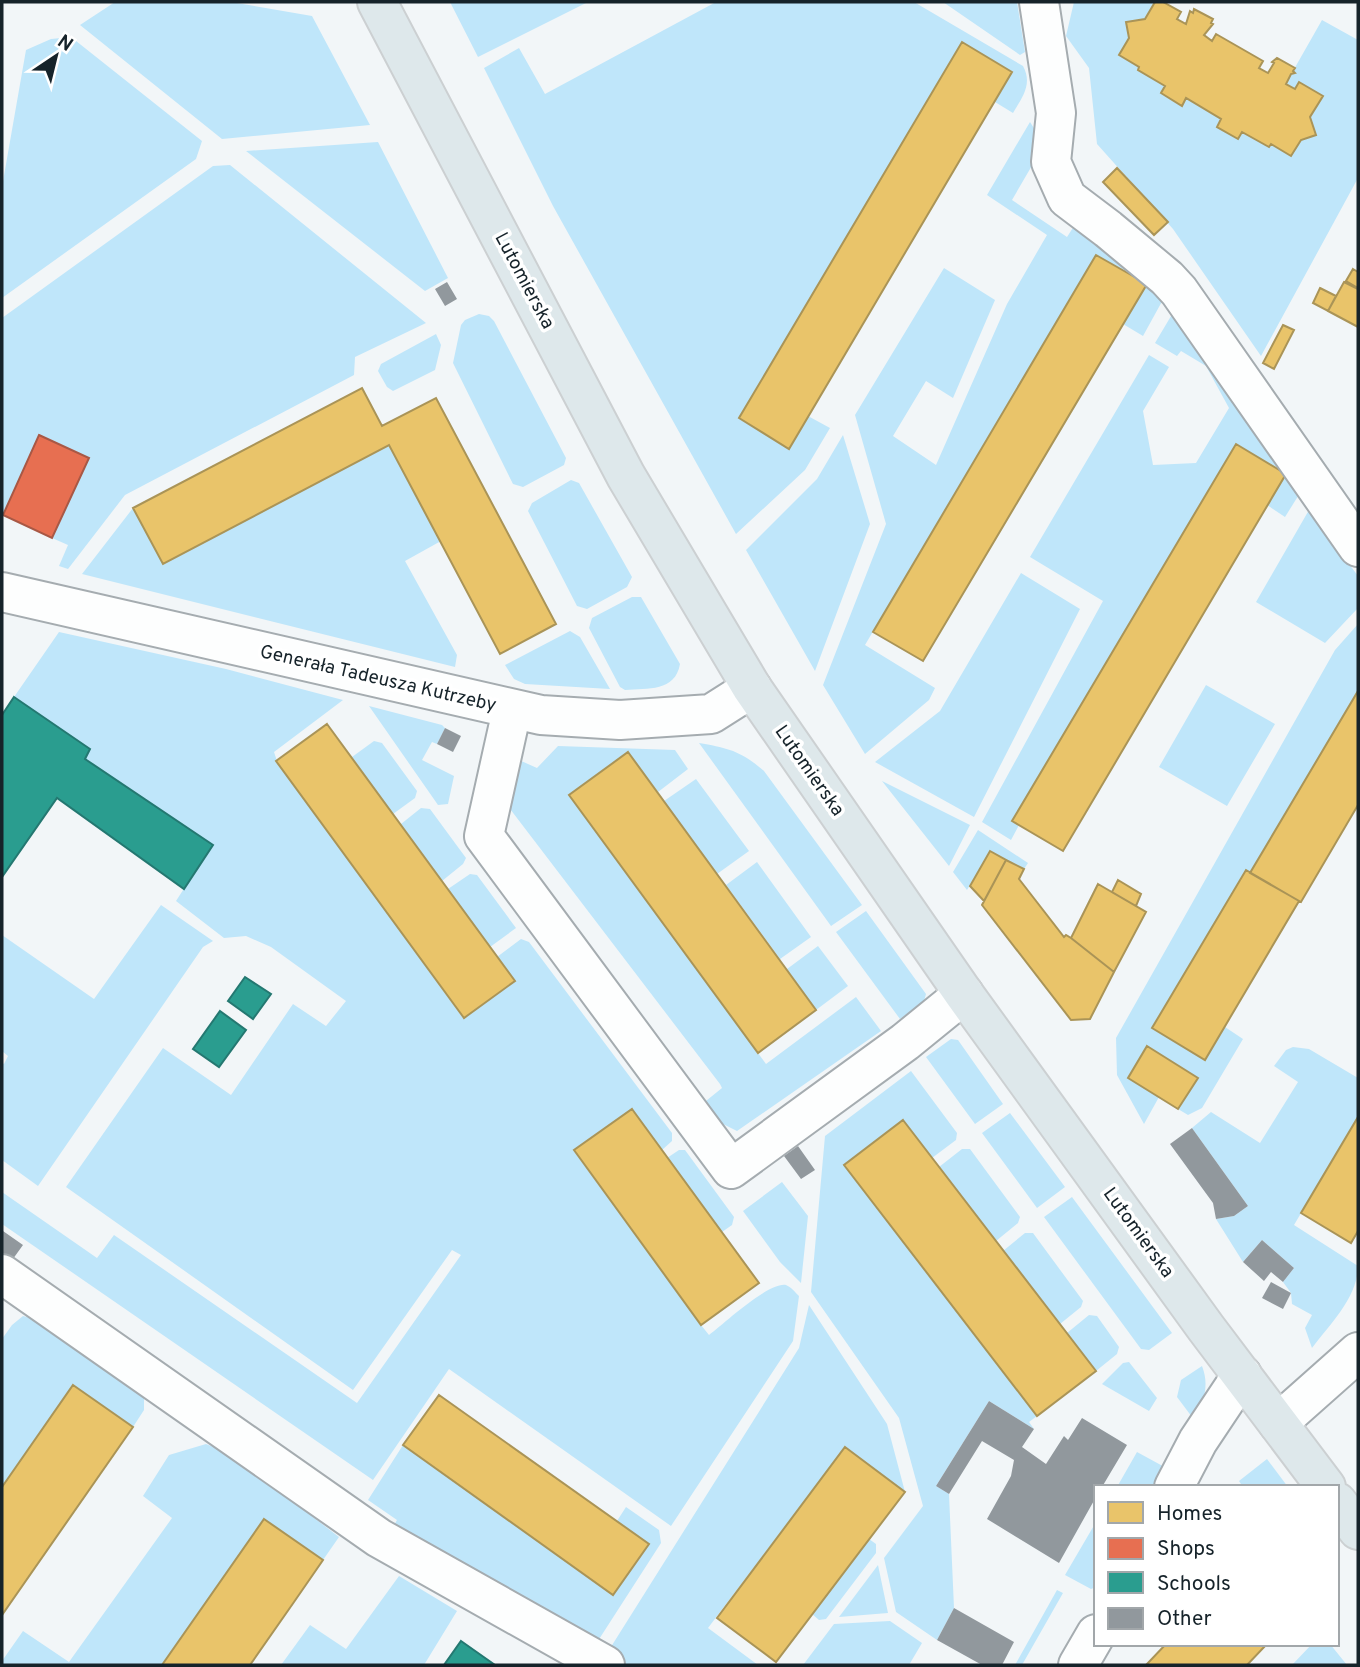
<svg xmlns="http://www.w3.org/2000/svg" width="1360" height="1667" font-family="Overpass,sans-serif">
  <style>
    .green { fill: #bfe6fa }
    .homes { fill: #e9c46a; stroke: #aa9457; stroke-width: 2 }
    .shops { fill: #e76f51; stroke: #a85845; stroke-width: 2 }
    .schools { fill: #2a9d8f; stroke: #247871; stroke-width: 2 }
    .building { fill: #91989d }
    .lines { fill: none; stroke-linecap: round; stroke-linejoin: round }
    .minor-casing { stroke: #a5acb0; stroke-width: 42 }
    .major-casing { stroke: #ccd0d2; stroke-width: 42 }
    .minor { stroke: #fdfefe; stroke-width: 38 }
    .major { stroke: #dee8eb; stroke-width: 38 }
    .labels { text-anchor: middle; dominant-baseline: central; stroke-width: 7; stroke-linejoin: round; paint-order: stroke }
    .street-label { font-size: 19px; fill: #16232a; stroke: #fff }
  </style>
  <rect width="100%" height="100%" fill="#f2f6f8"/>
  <path class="green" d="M115,2H231L312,16L370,125L222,139L80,25Z
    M450,2H588L478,57Z
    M716,2H914L1023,66C1033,84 1022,98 1013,113L995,102L1012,72L961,43L739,418L788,448L808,416L830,428L805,470L736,534L553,206L484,68L519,48L545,94Z
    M943,2H1017L1025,52L1020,55Z
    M1074,2H1155L1145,19L1126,22L1139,67L1138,70L1165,86L1161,93L1181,106L1186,98L1268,147L1271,144L1291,156L1301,140L1316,135C1312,117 1303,93 1286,84L1291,74L1295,73L1293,71L1322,20L1358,40V178L1261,356L1173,229L1097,144L1089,68L1066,36Z
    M71,37L202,141L196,159L2,298V187L26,50L51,39Z
    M1030,122L1039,136L1037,157L1012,200L1067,237L1078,220L1165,296L1143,336L1123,324L1146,284L1096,255L865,645L935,688L929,700L865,754L823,685L886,524L855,415L944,268L995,300L953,398L926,381L893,436L936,465L1007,304L1047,235L987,195Z
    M378,142L448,278L425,291L246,151Z
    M230,165L426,323L355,357L354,375L125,495L68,569L59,566L68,545L52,538L88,458L39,435L2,517V318L213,166Z
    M1177,306L1300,493L1285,517L1267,505L1235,445L1013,821L1019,825L1011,840L982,822L1103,601L1030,557L1149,355L1169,367L1143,411L1153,465L1196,463L1229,408L1206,366L1181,351L1177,356L1155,343Z
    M479,314L489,316L494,321L566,458L564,465L523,487L513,484L453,363L461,325L465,320Z
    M436,334L441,345L435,370L393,391L387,387L378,371L381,364Z
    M843,435L870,524L815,671L746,550L817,479Z
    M389,445L441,541L405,561L457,655L455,667L82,574L133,508L163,564Z
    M571,480L579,483L632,577L627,587L587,609L577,606L528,511L532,503Z
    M1309,510L1358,576V608L1325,643L1256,602Z
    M1021,573L1080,609L974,817L875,762L940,711Z
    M632,597H641L680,664C675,692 648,688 625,690L620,687L589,628L592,618Z
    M1358,624V691L1250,873L1245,871L1153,1028L1205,1059L1225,1027L1243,1039L1202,1108L1188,1115L1178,1109L1197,1077L1147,1046L1128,1077L1159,1097L1144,1124L1117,1075L1116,1038L1335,650Z
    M570,631L580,637L610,689L525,684L514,679L505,665Z
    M59,632L226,669L343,700L274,752L277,761L463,1018L497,957L521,939L529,942L672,1133V1141L662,1150L632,1109L574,1151L701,1325L709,1335C724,1324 768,1282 786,1285C791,1287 795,1292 799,1296L793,1341L671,1526L449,1369L373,1480L2,1224V1192L97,1258L114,1235L357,1403L461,1255L452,1250L353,1390L66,1187L163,1048L231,1095L293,1004L326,1026L346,1001L271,947L246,936L224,938L176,901L212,845L85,759L90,749L14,697Z
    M1206,685L1275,724L1227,806L1159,767Z
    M369,706L442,725L445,728L437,744L432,742L422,760L454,776L448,804L438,805Z
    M374,741L382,743L417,791L415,798L393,814L352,757Z
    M699,743C728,748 741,751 764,771L862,905L831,926Z
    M558,746L675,750L688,769L658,792L628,752L570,795L766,1064L856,997L881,1031L737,1131L717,1121L701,1105L722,1088L720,1084L507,805L519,760L537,768Z
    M696,779L749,851L717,874L664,801Z
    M882,781L970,825L949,866Z
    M421,808L430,809L466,858L463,864L442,881L401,824Z
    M978,830L1028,863L1024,869L990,852L967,890L953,872Z
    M757,862L811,937L780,959L726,885Z
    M470,874L477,875L516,928L490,947L448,889Z
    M161,905L213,941L203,947L38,1186L2,1160V1063L4,1064L8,1056L2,1051V935L94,999Z
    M866,911L926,994L924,1001L900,1019L836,932Z
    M818,946L848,986L816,1010L787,969Z
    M951,1039L958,1040L1003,1104L975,1124L926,1057Z
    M1293,1047L1309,1049L1358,1078V1117L1294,1225L1358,1266C1358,1297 1330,1324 1312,1348L1305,1328L1312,1315L1292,1304L1291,1293L1283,1282L1294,1268L1262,1240L1243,1262L1216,1219L1234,1216L1248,1206L1192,1128L1211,1112L1260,1143L1298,1082L1274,1066L1286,1050Z
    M911,1071L957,1133L956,1140L932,1158L903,1120L845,1165L1037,1416L1029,1422L1034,1429L989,1401L936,1486L949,1494L954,1608L937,1640L896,1612L884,1558L923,1506L899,1418L811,1292L825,1136Z
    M1010,1113L1065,1187L1037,1208L982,1133Z
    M962,1149H970L1020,1217L1018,1223L996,1241L939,1167Z
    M679,1150H685L734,1217L732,1225L722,1232L667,1158Z
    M782,1182L808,1216L801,1283L780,1262L743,1211Z
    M1072,1197L1172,1333L1149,1350L1141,1349L1044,1217Z
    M1025,1233H1033L1083,1301L1081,1307L1060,1324L1003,1251Z
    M809,1305L887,1424L905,1492L845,1447L708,1628L758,1665H626L610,1656L609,1650L799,1348Z
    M1089,1315L1097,1316L1119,1347L1117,1354L1096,1371L1067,1333Z
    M23,1316L34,1319L144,1398V1410L133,1427L73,1385L2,1487V1339L12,1325Z
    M1129,1362L1157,1398L1149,1411L1102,1384L1123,1363Z
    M1202,1366C1210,1386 1203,1403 1195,1421L1177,1397L1181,1380Z
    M206,1444L231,1454L339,1537L323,1560L264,1519L162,1665H2V1661L23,1631L69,1662L172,1518L143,1496L169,1455Z
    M403,1445L613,1594L617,1521L626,1507L659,1530L661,1543L594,1647L389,1534L397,1520L368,1500Z
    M1137,1452L1170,1470L1160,1487H1117Z
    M1267,1459L1288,1487H1243L1239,1481Z
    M1096,1522V1587L1091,1589L1065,1575Z
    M869,1539L876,1544V1553L826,1619L819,1620L812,1614Z
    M878,1565L888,1613L839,1617Z
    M399,1576L457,1611L424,1665H281L310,1625L346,1649Z
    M1057,1590L1063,1593L1022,1665H1015Z
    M890,1621L922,1643L909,1665H803L834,1624Z
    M1312,1644H1330L1347,1665H1292Z"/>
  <path class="homes" d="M1155,2H1163L1181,12L1177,19L1186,24L1190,11L1193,13L1194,9L1213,19L1211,23L1213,24L1204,35L1212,41L1216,34L1263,61L1259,68L1268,73L1274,63L1272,62L1277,58L1295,68L1293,71L1295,73L1291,74L1286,84L1295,89L1299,82L1323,96L1310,117L1316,135L1301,140L1291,156L1271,144L1269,147L1242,132L1238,139L1217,127L1221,119L1186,98L1182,106L1161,93L1165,86L1138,70L1139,67L1119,55L1129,38L1126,22L1145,19Z
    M962,42L1012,72L789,449L739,418Z
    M1117,168L1168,222L1154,235L1103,182Z
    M1096,255L1147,284L923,661L873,632Z
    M1353,269L1358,272V288L1346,281Z
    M1344,282L1358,289V327L1328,311Z
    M1320,288L1336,296L1328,311L1313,303Z
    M1283,325L1294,330L1274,369L1263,363Z
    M362,388L382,426L436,398L556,624L500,654L389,445L163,564L133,508Z
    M1236,444L1286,474L1063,851L1012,821Z
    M1358,691V805L1301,902L1250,873Z
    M327,724L515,981L464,1018L276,761Z
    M628,752L816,1010L758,1053L569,795Z
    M990,851L1006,860L984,901L970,886Z
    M1006,860L1024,869L1019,879L1064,937L1066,935L1071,938L1114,972L1090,1019L1071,1020L982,905Z
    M1246,870L1299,901L1205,1060L1152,1028Z
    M1118,880L1141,894L1136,906L1112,892Z
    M1098,884L1146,912L1114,972L1071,938Z
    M1147,1046L1198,1078L1178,1109L1128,1078Z
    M632,1109L759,1283L701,1325L574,1150Z
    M1358,1117V1231L1351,1243L1301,1213Z
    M903,1120L1096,1371L1037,1416L844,1165Z
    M73,1385L133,1427L2,1615V1487Z
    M439,1395L649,1544L613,1595L403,1445Z
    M845,1447L905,1492L776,1662L717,1618Z
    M264,1519L323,1560L294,1602L250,1665H162Z
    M1166,1644H1267L1247,1665H1146Z"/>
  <path class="shops" d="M39,435L89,458L52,538L3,515Z"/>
  <path class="schools" d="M14,697L90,749L85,759L213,845L184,889L57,798L2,877V715Z
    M245,977L271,994L253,1019L228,1001Z
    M220,1011L246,1030L219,1067L193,1049Z
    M461,1641L495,1665H444Z"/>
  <path class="building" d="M447,282L457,299L445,306L435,289Z
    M445,728L461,736L453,752L437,744Z
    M1192,1128L1248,1206L1234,1216L1216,1219L1213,1203L1170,1144Z
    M798,1146L815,1170L801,1179L784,1156Z
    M3,1231L23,1245L10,1263L2,1257Z
    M1262,1240L1294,1268L1283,1282L1271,1272L1264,1281L1243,1262Z
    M1271,1282L1291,1293L1283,1309L1262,1298Z
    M989,1401L1034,1429L1022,1447L1046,1464L1064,1436L1068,1440L1082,1418L1127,1445L1102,1487H1096V1497L1059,1563L987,1519L1011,1476L1014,1460L982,1441L949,1494L936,1486Z
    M954,1608L1014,1642L1002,1665H982L937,1640Z"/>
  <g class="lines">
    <g class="minor-casing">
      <path id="minor" d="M1039,2L1056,113L1051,162L1067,198L1108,229L1167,278L1179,291L1358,547
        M2,592L541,715L620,720L711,714L752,688
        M512,710L484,836L731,1169L905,1042L964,994
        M2,1274L379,1538L605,1665
        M1278,1423L1358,1352
        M1174,1487L1198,1441L1242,1375
        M1078,1665L1096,1634"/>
    </g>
    <g class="major-casing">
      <path id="major" d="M377,2L626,476L752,688L964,994L1206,1328L1326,1487
        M1337,1502L1358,1530"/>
    </g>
    <use href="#minor" class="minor"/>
    <use href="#major" class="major"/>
  </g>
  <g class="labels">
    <g class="street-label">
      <text transform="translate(524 281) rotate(62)">Lutomierska</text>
      <text transform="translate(378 679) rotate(13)">Generała Tadeusza Kutrzeby</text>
      <text transform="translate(809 771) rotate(55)">Lutomierska</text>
      <text transform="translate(1138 1233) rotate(54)">Lutomierska</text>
    </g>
  </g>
  <rect width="1360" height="1667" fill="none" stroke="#16232a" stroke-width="7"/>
  <rect x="1094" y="1485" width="245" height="161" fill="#ffffff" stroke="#a2a7aa" stroke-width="2"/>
  <rect x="1108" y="1502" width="35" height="21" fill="#e9c46a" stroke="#a2a7aa" stroke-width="2"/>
  <text x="1157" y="1520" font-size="21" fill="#16232a">Homes</text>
  <rect x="1108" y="1538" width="35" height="21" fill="#e76f51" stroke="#a2a7aa" stroke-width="2"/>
  <text x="1157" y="1555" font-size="21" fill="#16232a">Shops</text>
  <rect x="1108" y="1572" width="35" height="21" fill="#2a9d8f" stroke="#a2a7aa" stroke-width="2"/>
  <text x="1157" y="1590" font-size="21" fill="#16232a">Schools</text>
  <rect x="1108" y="1608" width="35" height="21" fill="#91989d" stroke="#a2a7aa" stroke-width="2"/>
  <text x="1157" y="1625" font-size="21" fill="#16232a">Other</text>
  <g transform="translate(56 56) rotate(35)" stroke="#ffffff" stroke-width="5" paint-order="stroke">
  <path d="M0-5L12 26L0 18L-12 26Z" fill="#16232a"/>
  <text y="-10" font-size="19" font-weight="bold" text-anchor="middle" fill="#16232a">N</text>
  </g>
</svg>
